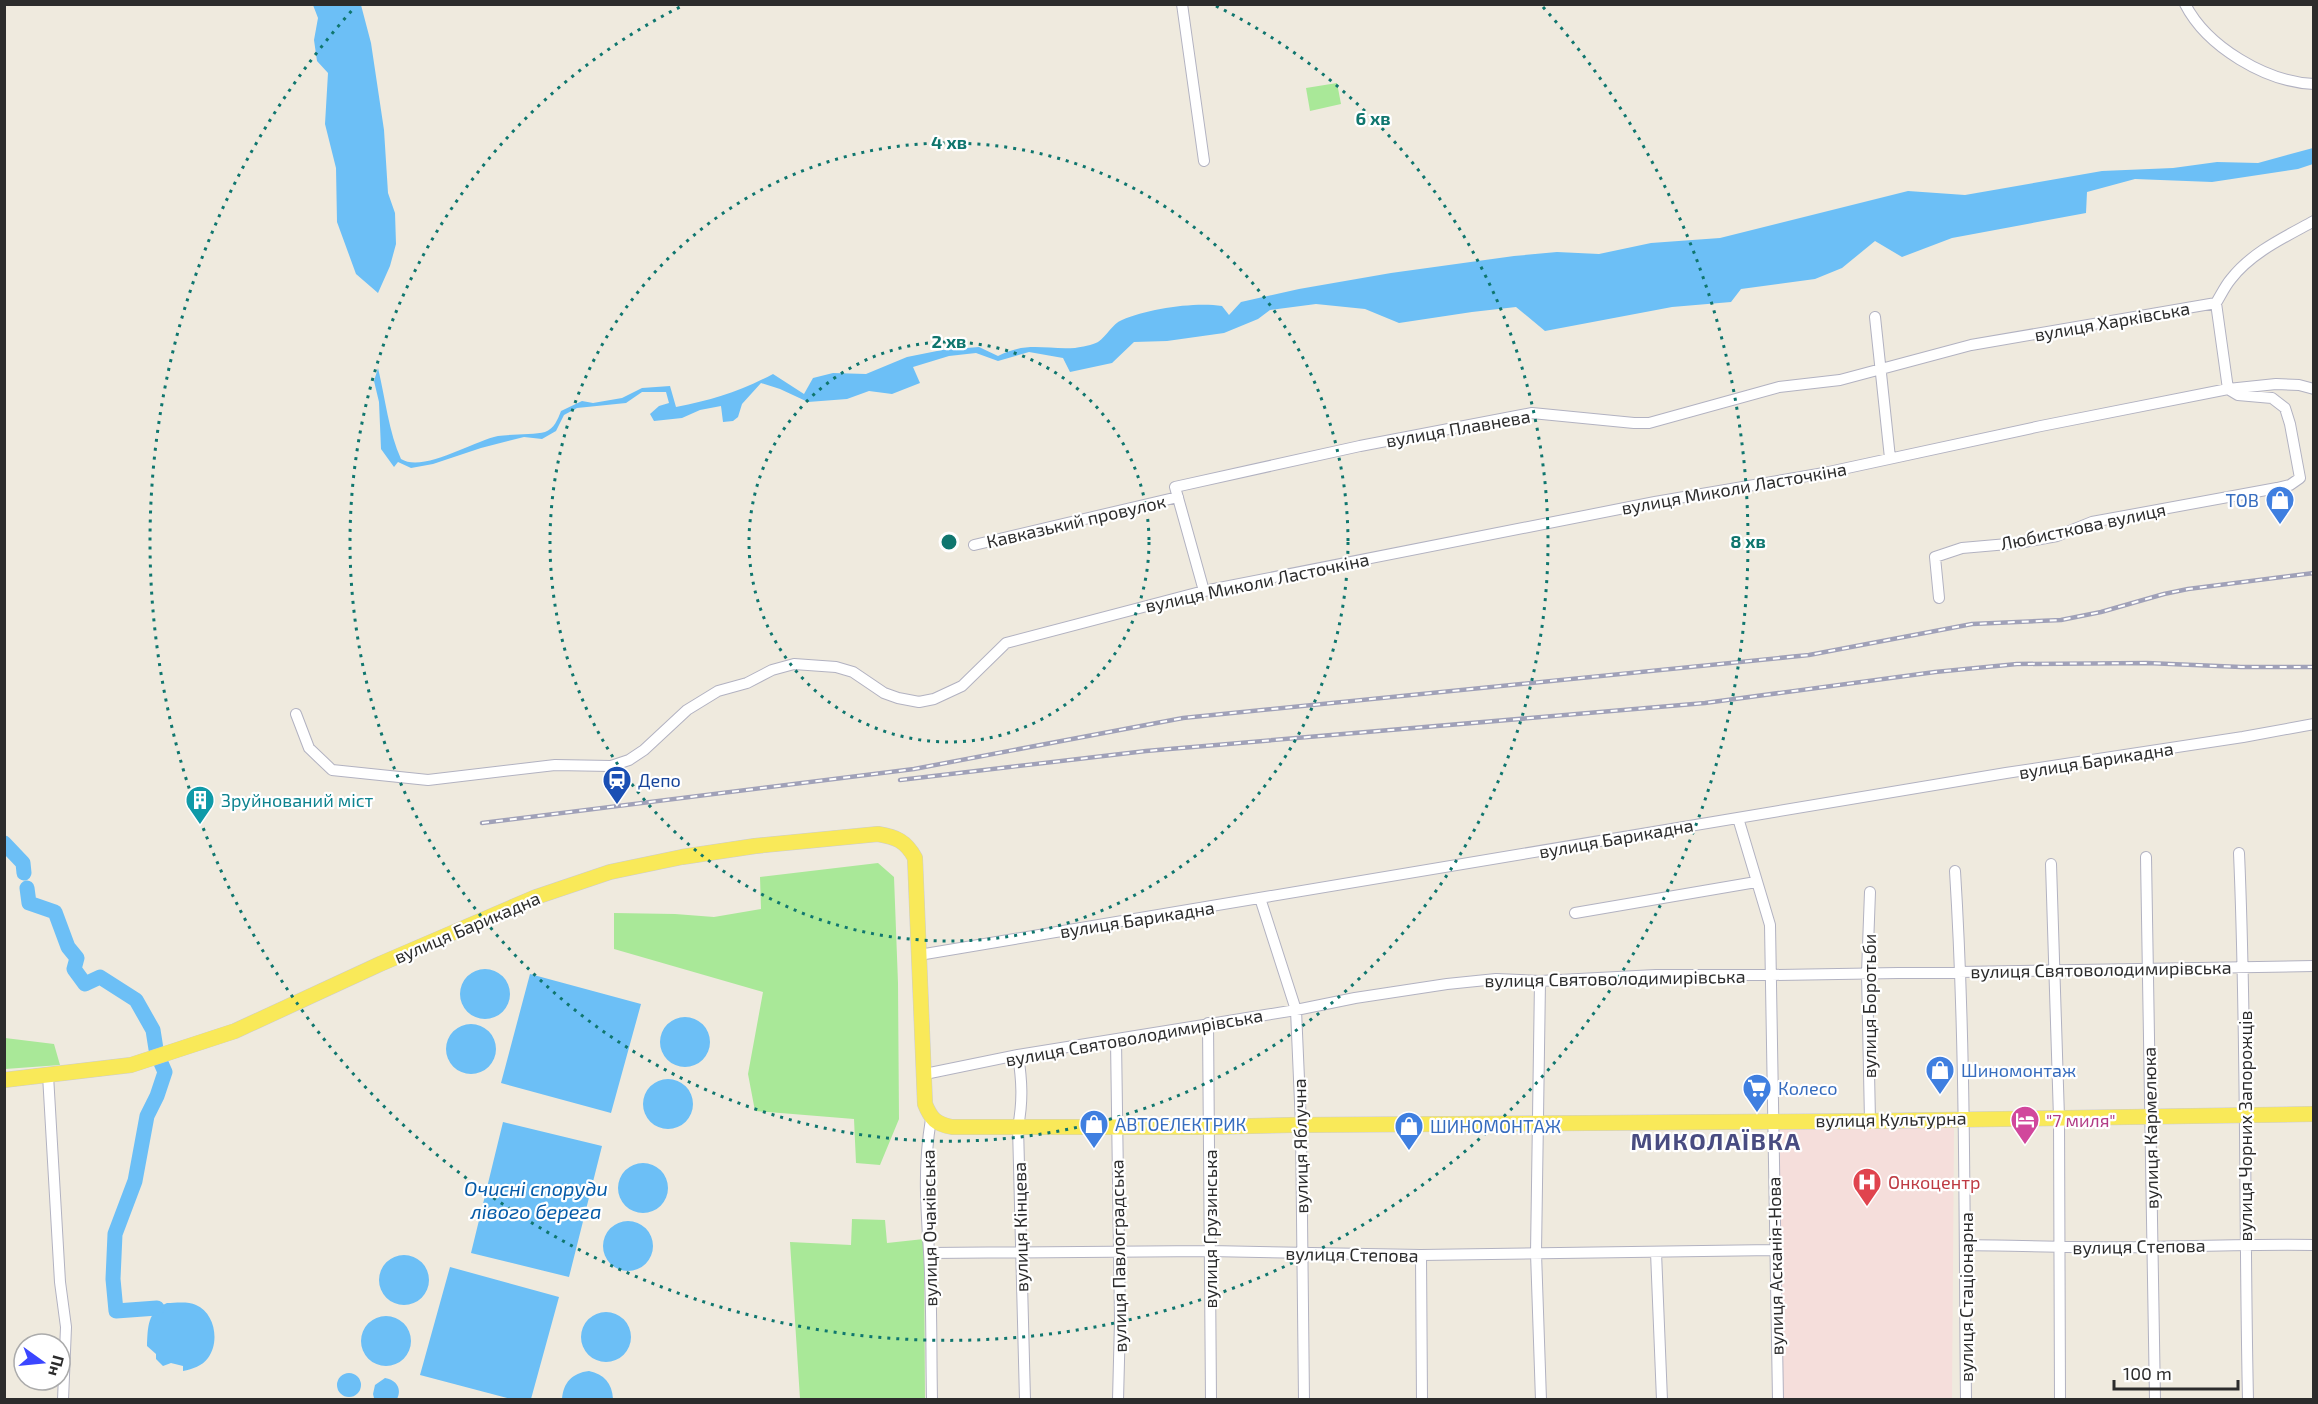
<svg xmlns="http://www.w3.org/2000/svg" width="2318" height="1404" font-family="'Exo 2',sans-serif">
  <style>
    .medical { fill: #f5dedb }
    .green { fill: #a9e898 }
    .water { fill: #6cbff6 }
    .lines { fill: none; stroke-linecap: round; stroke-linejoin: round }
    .river { stroke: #6cbff6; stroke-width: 15 }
    .minor-casing { stroke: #b2b2c1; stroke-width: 12 }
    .primary-casing { stroke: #ccc; stroke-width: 16 }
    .minor { stroke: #fff; stroke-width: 10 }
    .primary { stroke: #f9e959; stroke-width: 15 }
    .rail-casing { stroke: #a0a1b8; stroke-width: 4.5 }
    .rail { stroke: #fff; stroke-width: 2; stroke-dasharray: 7; stroke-linecap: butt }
    .ring { fill: none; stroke: #0f766e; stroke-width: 3; stroke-dasharray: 3 6 }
    .labels { text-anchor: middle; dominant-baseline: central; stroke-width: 4.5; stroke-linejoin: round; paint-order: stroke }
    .street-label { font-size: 18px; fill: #2c2c2c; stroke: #fff }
    .shop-label { font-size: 18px; fill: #366cbe; stroke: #fff; text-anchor: start }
    .transit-label { font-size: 18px; fill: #164399; stroke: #fff; text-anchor: start }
    .culture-label { font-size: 18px; fill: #0d838f; stroke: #fff; text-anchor: start }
    .hotel-label { font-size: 18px; fill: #b23c85; stroke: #fff; text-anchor: start }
    .health-label { font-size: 18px; fill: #be3a42; stroke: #fff; text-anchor: start }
    .water-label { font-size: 20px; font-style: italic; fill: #055ba8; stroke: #fff }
    .district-label { font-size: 24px; font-weight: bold; letter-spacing: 1.5px; fill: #494c81; stroke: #fff }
    .centre { fill: #0f766e; stroke: #fff; stroke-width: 3 }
    .ring-label { font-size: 18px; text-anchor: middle; font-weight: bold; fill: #0f766e; stroke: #fff; stroke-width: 4.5; stroke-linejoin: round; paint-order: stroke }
  </style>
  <rect width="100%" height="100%" fill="#efeade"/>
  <path class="medical" d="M1954,1125L1952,1399H1783L1778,1127Z"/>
  <path class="green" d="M1337,83L1341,104L1310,111L1306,88Z
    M878,863L894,877L898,983L899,1119L880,1165L856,1163L854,1119L755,1111L748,1074L763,992L614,949V913L675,914L714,917L761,909L760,877Z
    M5,1038L54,1044L60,1065L5,1069Z
    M852,1219L885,1220L887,1243L924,1239L925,1399H800L790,1242L851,1245Z"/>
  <path class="water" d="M313,5H361L371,43L384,130L388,193L395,213L396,244L390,266L378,293L356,274L337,222L336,168L325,124L328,73L317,61L314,40L318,18Z
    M2313,148V164L2298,169L2212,182L2135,179L2087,192L2086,213L1952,238L1902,257L1875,241L1842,268L1815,279L1741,289L1731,302L1672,307L1545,331L1516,307L1472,312L1399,323L1365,309L1316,304L1270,310L1258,319L1224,333L1167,341L1134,342L1112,363L1070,372L1063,358L1029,352L998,361L976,353L949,356L913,367L920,383L892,394L869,391L847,399L808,402L780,389L761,383L742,404L738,417L733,421L723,422L721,406L700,410L682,418L654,421L650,414L659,406L669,403L666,392H642L626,403L577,408L564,415L556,431L542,439L524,437L481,448L433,464L411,468L398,462L394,467L381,449L379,402L374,381L378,368C385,397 389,433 401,459C423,473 473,441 498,436C511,434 535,435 545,432C554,429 558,419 561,411L582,401L593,403L622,398L642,388L670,386L676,407C713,400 739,392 773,374L804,394L813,378L833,373L866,374L907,357L942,350L979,347L998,356C1027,341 1046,350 1075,348C1081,347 1093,345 1098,342C1107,336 1112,324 1122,320C1148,309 1193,302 1222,306L1229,315L1241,302L1299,289L1391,273L1514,256L1557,252L1599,254L1651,243L1720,238L1908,191L1965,195L2102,171L2173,168L2217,162L2258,163Z
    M460 994a25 25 0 1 1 50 0a25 25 0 1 1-50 0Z
    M530,974L641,1004L611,1113L501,1083Z
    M660 1042a25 25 0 1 1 50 0a25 25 0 1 1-50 0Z
    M446 1049a25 25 0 1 1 50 0a25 25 0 1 1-50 0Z
    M643 1104a25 25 0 1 1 50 0a25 25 0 1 1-50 0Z
    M503,1122L602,1146L569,1277L471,1253Z
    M618 1188a25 25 0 1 1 50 0a25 25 0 1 1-50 0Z
    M603 1246a25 25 0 1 1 50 0a25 25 0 1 1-50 0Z
    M379 1280a25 25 0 1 1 50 0a25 25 0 1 1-50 0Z
    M450,1267L559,1297L531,1399H511L420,1375Z
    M167,1303C175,1303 188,1301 196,1305C215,1313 220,1342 208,1358C202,1366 193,1369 183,1371V1366L171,1363L163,1366L156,1359V1354L147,1346C148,1327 147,1312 167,1303Z
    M581 1337a25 25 0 1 1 50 0a25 25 0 1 1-50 0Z
    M361 1341a25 25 0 1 1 50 0a25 25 0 1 1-50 0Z
    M589,1371C604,1374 612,1383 613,1399H562C563,1383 572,1373 589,1371Z
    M337 1385a12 12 0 1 1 24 0a12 12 0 1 1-24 0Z
    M385,1378C397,1380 402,1389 397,1399L374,1398L373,1394L375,1385Z"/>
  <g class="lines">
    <path class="river" d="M4,843L23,863L24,873
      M27,888L29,903L55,912L68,947L77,958L74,969L85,984L100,977L136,1000L153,1030L156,1049
      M157,1308L116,1311L113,1279L115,1234L135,1181L147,1116L157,1096L165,1072L161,1063"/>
    <g class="minor-casing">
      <path id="minor" d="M1182,4L1204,161
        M2185,4C2207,47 2266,82 2314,84
        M1875,317L1890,458
        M974,545L1178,497
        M1204,591L1175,487L1360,446L1532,413L1634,423H1649L1779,387L1840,380L1971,345L2216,303C2221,295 2225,286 2231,279C2252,252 2285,237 2314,221
        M1939,598L1935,557L1962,548L2019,543L2057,536L2092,522L2277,488L2290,485L2300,478L2290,424L2285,408L2272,398L2238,395L2228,389L2216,303
        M296,714L309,748L332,770L428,780L555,765L611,766L629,760L644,750L687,710L718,691L747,683L772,670L794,664L836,667L853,672L884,693L898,698L919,702L934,699L962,686L1006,643L1204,591L1655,502L1824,473L2041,426L2228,389L2276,384L2299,385L2314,389
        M1738,818L1770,925L1778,1400
        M2239,853C2247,1035 2244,1217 2248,1400
        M2146,857L2155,1400
        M2051,864L2059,1118L2060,1400
        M1955,871C1966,1047 1964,1223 1966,1400
        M1870,892L1867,973L1870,1121
        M1260,898L1296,1010L1301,1125L1304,1400
        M1575,913L1756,882
        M919,955L2006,773L2243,737L2314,724
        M1540,981L1536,1253L1541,1400
        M1208,1023L1211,1400
        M1116,1040L1120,1321L1118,1400
        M1018,1055C1022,1081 1023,1101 1018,1127L1025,1400
        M925,1074L1018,1055L1296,1010L1355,998L1447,984L1496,979L1540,981L1656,975H1772L2314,966
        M48,1075L60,1282L66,1327L63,1400
        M931,1119C923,1167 926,1204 929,1252C932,1301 931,1350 932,1400
        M1965,1245C2027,1246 2090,1248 2153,1247C2207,1246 2260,1244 2314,1245
        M1656,1252L1662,1400
        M929,1253L1209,1251L1421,1255L1774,1250
        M1421,1255L1422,1400"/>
    </g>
    <g class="primary-casing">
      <path id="primary" d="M4,1080L131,1065L235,1031L380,964L536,897L610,872L682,857L755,846L878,834C896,837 906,841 915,858L925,1104C931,1119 936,1124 952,1127H1210L1292,1125L1870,1121L2314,1114"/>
    </g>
    <use href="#minor" class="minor"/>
    <use href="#primary" class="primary"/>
    <g class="rail-casing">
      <path id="rail" d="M900,780L1146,751L1705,703L1935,672L2017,664L2147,663L2241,667H2314
        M482,823L914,769L1183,718L1809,655L1972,624L2061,620L2101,612L2164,594L2188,589L2314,573"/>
    </g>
    <use href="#rail" class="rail"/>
  </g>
  <g class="ring">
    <circle cx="949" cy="542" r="200"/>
    <circle cx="949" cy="542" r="399"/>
    <path d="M1216 6A599 599 0 1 1 682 6"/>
    <path d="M1543 7A799 799 0 1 1 355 7"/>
  </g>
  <defs>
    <g id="shop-pin" transform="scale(1.5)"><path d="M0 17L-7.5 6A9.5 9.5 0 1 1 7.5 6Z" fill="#3f7fe0" stroke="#fff"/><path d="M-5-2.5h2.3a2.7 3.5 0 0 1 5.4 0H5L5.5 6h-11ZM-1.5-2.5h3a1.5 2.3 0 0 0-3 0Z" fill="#fff"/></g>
    <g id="station-pin" transform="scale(1.5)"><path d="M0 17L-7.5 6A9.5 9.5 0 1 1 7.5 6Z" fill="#1a4fb4" stroke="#fff"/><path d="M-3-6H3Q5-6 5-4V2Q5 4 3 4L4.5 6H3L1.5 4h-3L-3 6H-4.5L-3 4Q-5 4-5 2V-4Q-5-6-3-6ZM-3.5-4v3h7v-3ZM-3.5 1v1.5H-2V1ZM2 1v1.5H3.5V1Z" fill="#fff"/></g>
    <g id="building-pin" transform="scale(1.5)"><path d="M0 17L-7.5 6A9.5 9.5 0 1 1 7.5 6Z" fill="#0f9aa8" stroke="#fff"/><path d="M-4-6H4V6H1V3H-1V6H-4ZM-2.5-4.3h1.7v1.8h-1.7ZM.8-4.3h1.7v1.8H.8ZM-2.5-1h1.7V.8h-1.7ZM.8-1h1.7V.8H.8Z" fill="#fff"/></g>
    <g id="supermarket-pin" transform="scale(1.5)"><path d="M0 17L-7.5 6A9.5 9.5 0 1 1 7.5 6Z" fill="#3f7fe0" stroke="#fff"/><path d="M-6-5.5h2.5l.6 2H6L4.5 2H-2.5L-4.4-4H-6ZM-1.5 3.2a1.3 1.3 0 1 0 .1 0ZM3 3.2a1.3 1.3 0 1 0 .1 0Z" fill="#fff"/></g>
    <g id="hotel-pin" transform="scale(1.5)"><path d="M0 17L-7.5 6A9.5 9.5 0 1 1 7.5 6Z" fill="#d1479c" stroke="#fff"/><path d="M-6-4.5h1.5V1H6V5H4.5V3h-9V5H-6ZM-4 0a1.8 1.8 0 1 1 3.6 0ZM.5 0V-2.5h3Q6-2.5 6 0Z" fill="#fff"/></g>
    <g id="hospital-pin" transform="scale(1.5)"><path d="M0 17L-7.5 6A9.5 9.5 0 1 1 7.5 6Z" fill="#e0444e" stroke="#fff"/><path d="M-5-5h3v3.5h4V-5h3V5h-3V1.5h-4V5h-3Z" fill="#fff"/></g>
  </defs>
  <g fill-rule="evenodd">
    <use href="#shop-pin" x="2280" y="500"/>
    <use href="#station-pin" x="617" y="780"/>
    <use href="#building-pin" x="200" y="800"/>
    <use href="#shop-pin" x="1940" y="1070"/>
    <use href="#supermarket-pin" x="1757" y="1088"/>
    <use href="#hotel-pin" x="2025" y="1120"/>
    <use href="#shop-pin" x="1094" y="1124"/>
    <use href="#shop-pin" x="1409" y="1126"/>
    <use href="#hospital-pin" x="1867" y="1182"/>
  </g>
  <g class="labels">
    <g class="street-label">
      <text transform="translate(2112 321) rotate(-10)">вулиця Харківська</text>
      <text transform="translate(1458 428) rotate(-10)">вулиця Плавнева</text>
      <text transform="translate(1734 488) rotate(-10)">вулиця Миколи Ласточкіна</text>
      <text transform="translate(1076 521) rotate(-13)">Кавказький провулок</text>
      <text transform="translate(2083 526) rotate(-12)">Любисткова вулиця</text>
      <text transform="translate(1257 582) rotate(-12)">вулиця Миколи Ласточкіна</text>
      <text transform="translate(2096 760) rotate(-9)">вулиця Барикадна</text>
      <text transform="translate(1616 838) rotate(-10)">вулиця Барикадна</text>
      <text transform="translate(1137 919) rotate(-9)">вулиця Барикадна</text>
      <text transform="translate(467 927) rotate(-23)">вулиця Барикадна</text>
      <text transform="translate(2101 969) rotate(-1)">вулиця Святоволодимирівська</text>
      <text transform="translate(1615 978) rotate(-1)">вулиця Святоволодимирівська</text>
      <text transform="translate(1869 1006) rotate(-90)">вулиця Боротьби</text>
      <text transform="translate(1134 1037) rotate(-10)">вулиця Святоволодимирівська</text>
      <text transform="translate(1891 1119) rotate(-1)">вулиця Культурна</text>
      <text transform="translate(2245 1126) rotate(-90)">вулиця Чорних Запорожців</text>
      <text transform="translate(2150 1128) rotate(-91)">вулиця Кармелюка</text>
      <text transform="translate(1300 1146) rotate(-91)">вулиця Яблучна</text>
      <text transform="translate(1020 1227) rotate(-91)">вулиця Кінцева</text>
      <text transform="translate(929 1228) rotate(-91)">вулиця Очаківська</text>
      <text transform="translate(1210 1229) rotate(-90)">вулиця Грузинська</text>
      <text transform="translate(2139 1246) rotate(-1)">вулиця Степова</text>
      <text transform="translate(1352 1254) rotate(1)">вулиця Степова</text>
      <text transform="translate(1118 1256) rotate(-91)">вулиця Павлоградська</text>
      <text transform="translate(1775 1266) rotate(-91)">вулиця Асканія-Нова</text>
      <text transform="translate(1966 1297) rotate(-90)">вулиця Стаціонарна</text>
    </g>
    <g class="shop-label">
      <text x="2259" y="500" text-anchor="end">ТОВ</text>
      <text x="1961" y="1070">Шиномонтаж</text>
      <text x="1778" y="1088">Колесо</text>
      <text x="1115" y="1124">АВТОЕЛЕКТРИК</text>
      <text x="1430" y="1126">ШИНОМОНТАЖ</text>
    </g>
    <g class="transit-label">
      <text x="638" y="780">Депо</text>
    </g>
    <g class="culture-label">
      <text x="221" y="800">Зруйнований міст</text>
    </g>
    <g class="hotel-label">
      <text x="2046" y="1120">"7 миля"</text>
    </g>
    <g class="health-label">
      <text x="1888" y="1182">Онкоцентр</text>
    </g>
    <g class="water-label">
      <text x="536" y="1188">Очисні споруди<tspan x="536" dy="23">лівого берега</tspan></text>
    </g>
    <g class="district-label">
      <text x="1716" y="1140">МИКОЛАЇВКА</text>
    </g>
  </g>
  <circle cx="949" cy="542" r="9" class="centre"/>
  <g class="ring-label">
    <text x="1373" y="125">6 хв</text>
    <text x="949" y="149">4 хв</text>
    <text x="949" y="348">2 хв</text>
    <text x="1748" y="548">8 хв</text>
  </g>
  <rect width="2318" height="1404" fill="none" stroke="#2c2c2c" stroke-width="12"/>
  <g transform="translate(42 1362) rotate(105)"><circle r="28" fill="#ffffff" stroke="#ababab" stroke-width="1.5"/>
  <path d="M0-4.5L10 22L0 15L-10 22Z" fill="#3b46ff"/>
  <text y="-9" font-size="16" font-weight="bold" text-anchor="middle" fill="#2c2c2c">Пн</text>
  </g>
  <path d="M2114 1380v9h124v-9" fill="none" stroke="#2c2c2c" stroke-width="3"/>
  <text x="2123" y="1380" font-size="18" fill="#2c2c2c" stroke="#ffffff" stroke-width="4.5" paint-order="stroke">100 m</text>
</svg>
